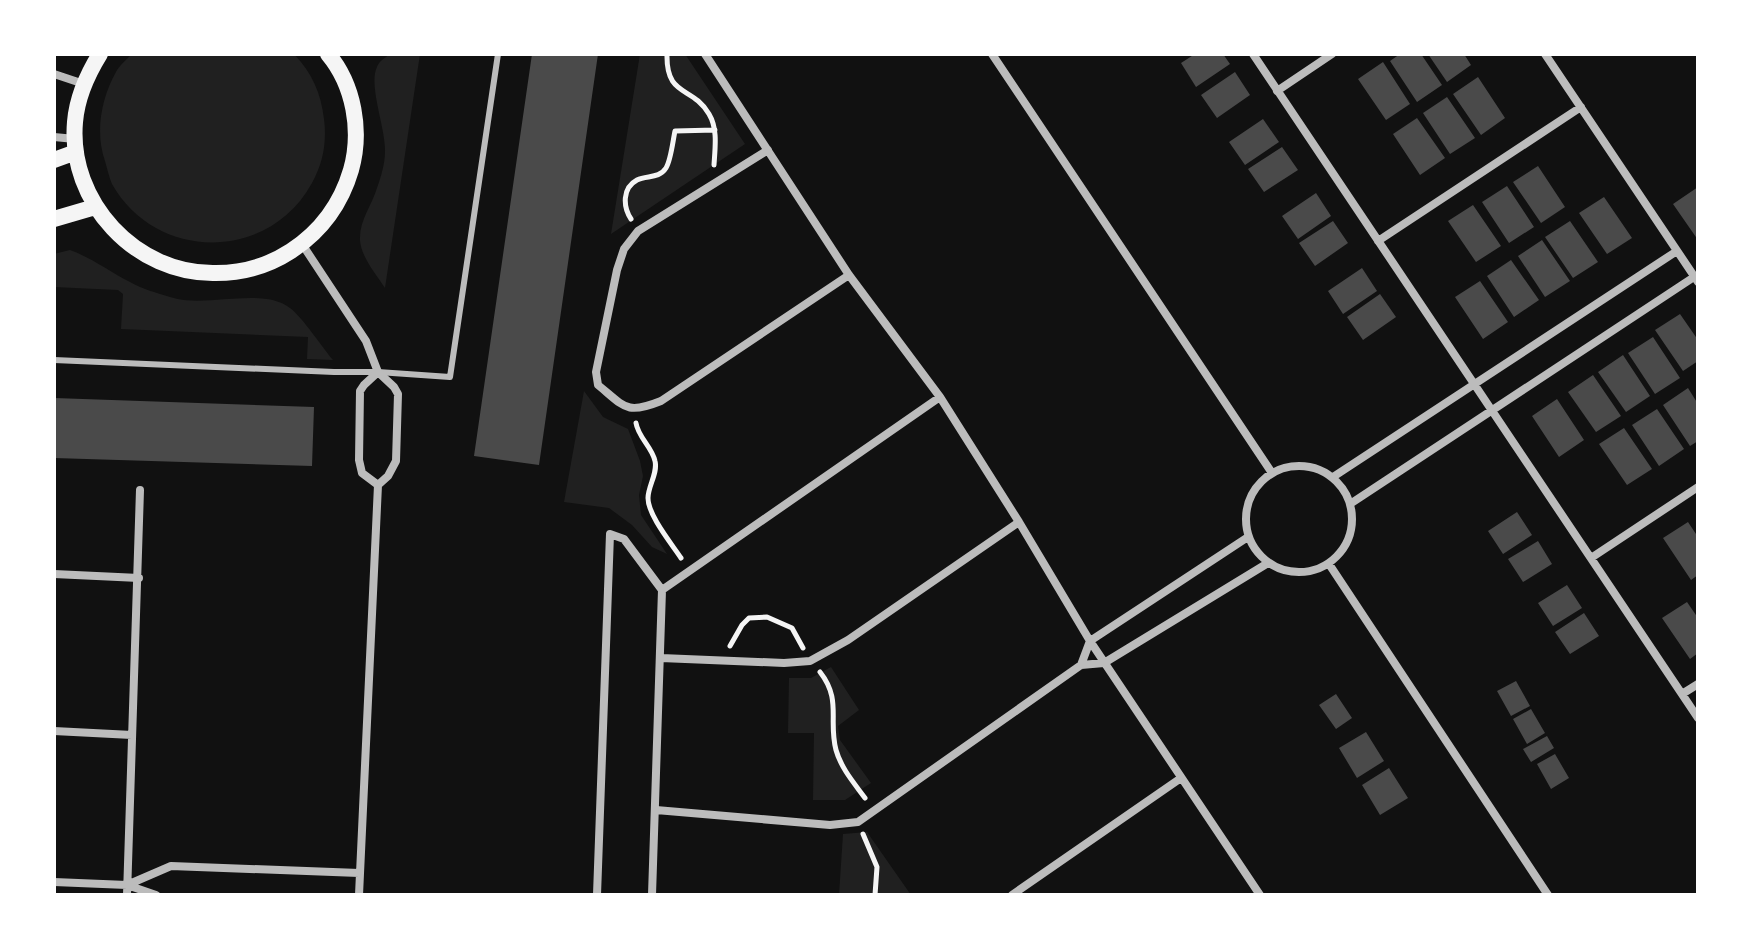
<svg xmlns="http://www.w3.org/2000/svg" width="1752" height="949" font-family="Cabin,sans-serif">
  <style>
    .green { fill: #202020 }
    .building { fill: #4a4a4a }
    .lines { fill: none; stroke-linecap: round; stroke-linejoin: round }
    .path { stroke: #f5f5f5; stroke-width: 5 }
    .service { stroke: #bcbcbc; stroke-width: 6 }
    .minor { stroke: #bcbcbc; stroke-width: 8 }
    .secondary { stroke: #f5f5f5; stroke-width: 16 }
  </style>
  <rect width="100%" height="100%" fill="#111"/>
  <path class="green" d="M132,54H294C312,73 321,93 324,119C327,142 323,163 312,183C269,262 156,262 112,184C109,177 107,168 105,161C95,132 101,99 116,72C119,66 126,60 132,54Z
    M390,54H420L385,288C376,274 361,257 360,240C359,221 372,205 377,188C381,177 385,163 385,152C386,129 368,85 377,67C379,61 385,58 390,54Z
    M640,54H685L745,144L611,234Z
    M70,250C92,258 110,272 130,282C142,289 157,293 170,297C206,309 261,286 290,308C303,318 322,347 333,360L307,359L308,337L121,329L123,294L118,290L54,287V254Z
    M584,391L603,417L628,429L640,461L643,476L639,495L641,515L667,554L652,547L632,525L609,508L564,502Z
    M831,667L859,710L838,726L840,740L871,783L845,800H813L814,733H788L789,678H811Z
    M867,832L911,895H839L843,834Z"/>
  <path class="building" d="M532,54H598L539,465L474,456Z
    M1195,54H1223L1230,64L1196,87L1181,63Z
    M1400,54H1421L1442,85L1417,102L1390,61Z
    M1428,54H1464L1471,65L1447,82Z
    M1383,62L1410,104L1386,120L1358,79Z
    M1235,72L1250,95L1217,118L1201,95Z
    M1478,77L1505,118L1481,135L1453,94Z
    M1447,97L1475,138L1450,154L1423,113Z
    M1417,118L1445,158L1420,175L1393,134Z
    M1263,119L1279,142L1245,165L1229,142Z
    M1282,147L1298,170L1264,192L1248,169Z
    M1538,166L1565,207L1541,223L1513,182Z
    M1507,186L1534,227L1509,243L1482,202Z
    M1698,187V240L1673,204Z
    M1316,193L1331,216L1298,239L1282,216Z
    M1604,197L1632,238L1607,254L1579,213Z
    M1473,205L1501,246L1476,262L1448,221Z
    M1333,221L1348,243L1315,266L1299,243Z
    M1570,221L1598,262L1573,278L1545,237Z
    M1542,240L1570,281L1545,297L1518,256Z
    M1511,260L1539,300L1514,317L1487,276Z
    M1362,268L1377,291L1343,314L1328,291Z
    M1480,281L1508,322L1483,339L1455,297Z
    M1380,294L1396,317L1363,340L1347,317Z
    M1680,314L1698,340V361L1683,371L1655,330Z
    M1653,337L1680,378L1655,394L1628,353Z
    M1623,355L1650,396L1626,412L1598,372Z
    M1593,375L1621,416L1596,432L1568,392Z
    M1688,388L1698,404V441L1690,446L1663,405Z
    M54,398L314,407L312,466L54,458Z
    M1557,399L1584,440L1559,457L1532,416Z
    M1657,409L1684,449L1659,466L1632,425Z
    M1624,428L1652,469L1627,485L1599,444Z
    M1517,512L1532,535L1503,554L1488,531Z
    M1688,522L1698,537V575L1691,580L1663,538Z
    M1538,541L1552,564L1523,582L1508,559Z
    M1567,585L1582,608L1553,626L1538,603Z
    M1687,602L1698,618V653L1690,659L1662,618Z
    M1584,613L1599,636L1570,654L1555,632Z
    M1516,681L1530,706L1511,716L1497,691Z
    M1336,694L1352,718L1336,729L1319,705Z
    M1531,709L1545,733L1527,744L1513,719Z
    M1366,732L1384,761L1357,778L1339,748Z
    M1547,736L1554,748L1531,762L1523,749Z
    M1555,754L1569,778L1551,789L1537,764Z
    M1389,768L1408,798L1380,815L1362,785Z"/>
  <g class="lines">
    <path class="path" d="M667,54C666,98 692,85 709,114C718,129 715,148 714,165
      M631,219C623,207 622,188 637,180C647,175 659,179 666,168C671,160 673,140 675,131L715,130
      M636,423C638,437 652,447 655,461C658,473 648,486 648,498C648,515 671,543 681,558
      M730,646L742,625L749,618L767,617L792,628L803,648
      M820,672C842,700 828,720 836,750C841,768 854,783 865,798
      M863,834L877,867L875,895"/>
    <path class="service" d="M54,360L334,372H378L450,377L498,54"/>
    <path class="minor" d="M705,54L849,275L940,397L1019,522L1090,641L1260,895
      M992,54L1272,473
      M1253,54L1698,718
      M1545,54L1698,282
      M54,74L84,84
      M1277,91L1332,54
      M54,137L75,139
      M768,150L638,231L624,249L617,270L596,372L598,385C625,407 626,415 661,401L849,275
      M1378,241L1581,107
      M302,244L366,341L378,372
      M1246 519a53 53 0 1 1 106 0a53 53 0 1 1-106 0Z
      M1333,477L1677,251
      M1350,504L1694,277
      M1591,558L1698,487
      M1329,564L1548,895
      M54,574L139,578
      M1090,641L1248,537
      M661,658L784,663L810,661L848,640L1019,522
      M1081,665L1090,641
      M1682,694L1698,684
      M54,731L132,735
      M656,810L830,825L858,822L1081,665L1104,663L1268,563
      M54,882L127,885
      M127,895L140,490
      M156,895L127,885L171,866L359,873
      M359,895L378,485L388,476L396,461L398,394L394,387L378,372L364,385L360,391L359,460L362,473L378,485
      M597,895L610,534L624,539L662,590
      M652,895L662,590L940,397
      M1012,895L1181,778"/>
    <path class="secondary" d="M100,54C87,75 77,97 75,122C68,202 136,275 216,273C242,273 268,266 291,251C320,232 341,204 351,170C362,131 354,85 328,54
      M54,160L76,152
      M54,219L95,207"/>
  </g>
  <rect width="1752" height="949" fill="none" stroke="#ffffff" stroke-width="112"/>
</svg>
